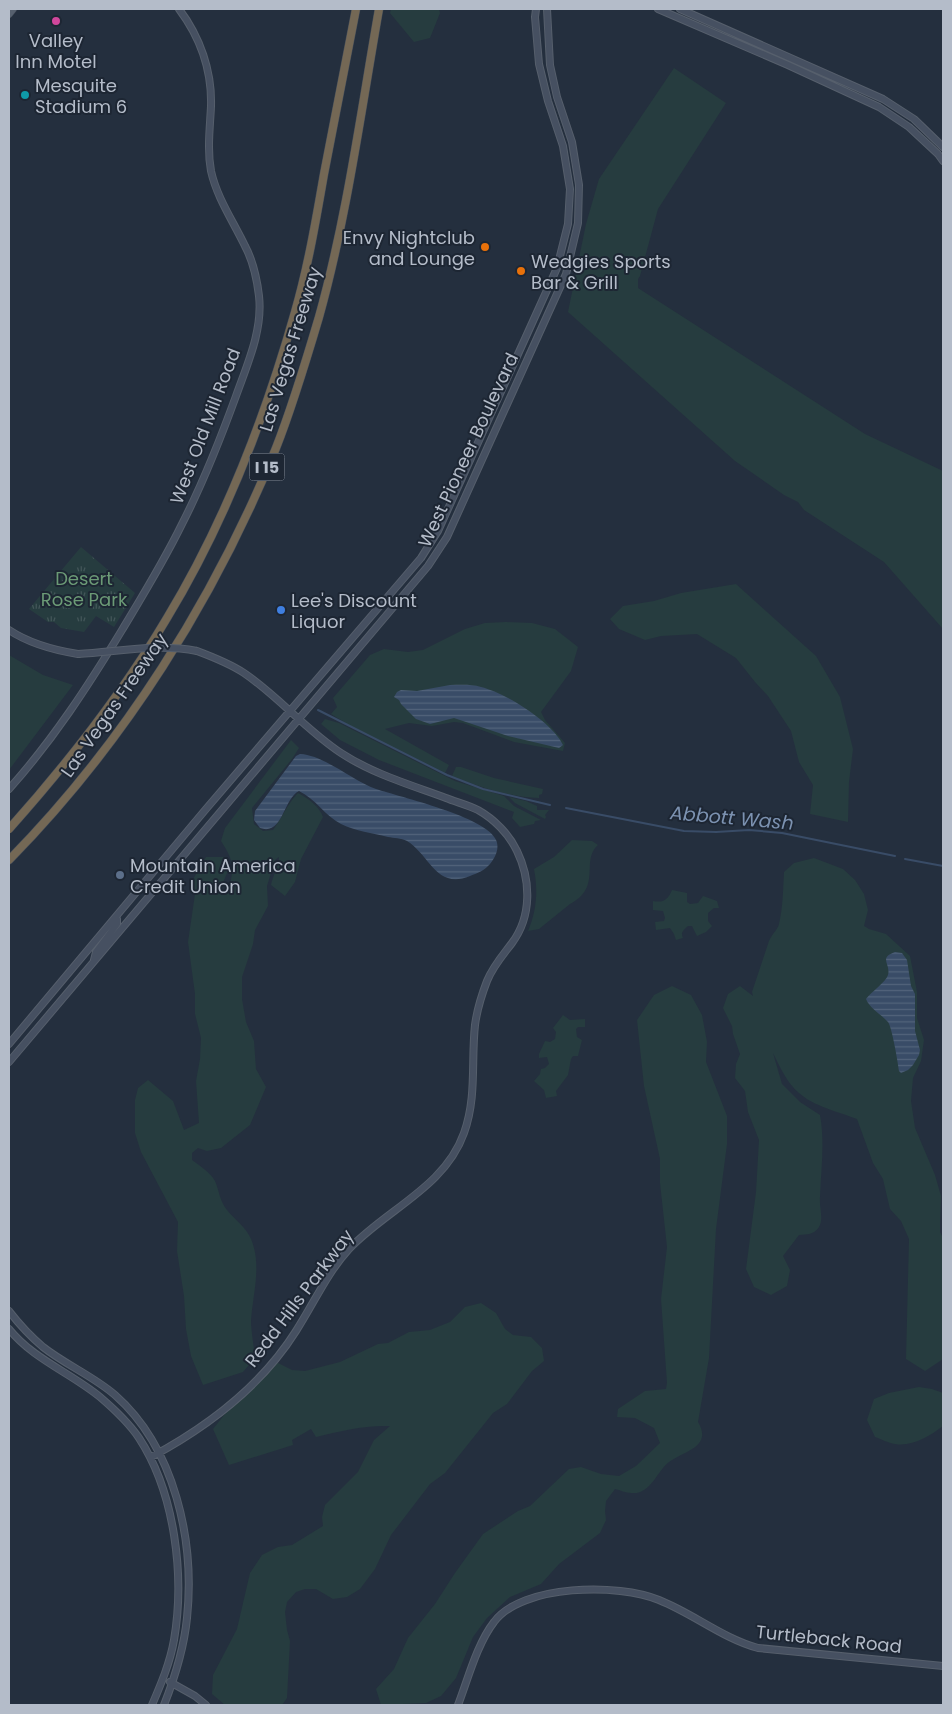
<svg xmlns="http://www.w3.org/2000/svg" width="952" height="1714" font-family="Poppins,sans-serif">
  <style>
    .green { fill: #263c3f }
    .park { fill: url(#park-tufts) }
    .water { fill: url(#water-rules) }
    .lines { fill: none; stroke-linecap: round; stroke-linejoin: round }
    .stream { stroke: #394c67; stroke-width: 2 }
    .secondary-casing { stroke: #565f6c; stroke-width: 8 }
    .primary-casing { stroke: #414a57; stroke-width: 8 }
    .highway-casing { stroke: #434c59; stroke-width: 9 }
    .secondary { stroke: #465061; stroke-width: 6 }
    .primary { stroke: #56606e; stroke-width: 7 }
    .highway { stroke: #746855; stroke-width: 8 }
    .secondary-bridge-casing { stroke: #565f6c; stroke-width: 8; stroke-linecap: butt }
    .secondary-bridge { stroke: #465061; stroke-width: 6 }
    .hotel-dot { fill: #d1479c; stroke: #1d2633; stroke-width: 2 }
    .culture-dot { fill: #0f9aa8; stroke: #1d2633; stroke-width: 2 }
    .food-dot { fill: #e8710a; stroke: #1d2633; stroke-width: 2 }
    .shop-dot { fill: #3f7fe0; stroke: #1d2633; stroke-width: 2 }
    .service-dot { fill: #5c6f8a; stroke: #1d2633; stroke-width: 2 }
    .labels { text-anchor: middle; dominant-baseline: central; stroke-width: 4; stroke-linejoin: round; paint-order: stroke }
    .shield { fill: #1d2633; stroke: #878f9c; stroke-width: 1 }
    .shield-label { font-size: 16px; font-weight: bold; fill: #b4bcc9 }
    .poi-label { font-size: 18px; fill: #b4bcc9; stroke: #1d2633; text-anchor: start }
    .street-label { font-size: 18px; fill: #b4bcc9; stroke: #1d2633 }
    .park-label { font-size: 18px; fill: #6b9a76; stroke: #1d2633 }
    .water-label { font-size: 19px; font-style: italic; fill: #7c92b1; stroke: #1d2633 }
  </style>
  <defs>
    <pattern id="park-tufts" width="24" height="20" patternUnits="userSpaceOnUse" patternTransform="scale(1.25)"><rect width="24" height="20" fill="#263c3f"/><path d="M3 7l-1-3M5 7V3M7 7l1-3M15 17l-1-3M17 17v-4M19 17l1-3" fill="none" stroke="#435659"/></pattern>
    <pattern id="water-rules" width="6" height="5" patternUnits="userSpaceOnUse" patternTransform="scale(1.25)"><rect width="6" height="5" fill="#394c67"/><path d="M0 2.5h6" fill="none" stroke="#53647b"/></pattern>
  </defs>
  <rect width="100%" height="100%" fill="#242f3e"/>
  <path class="green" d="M391,9H439L440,13L430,38L414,42L390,13Z
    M674,68L726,103L658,209L640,276L638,279V288L865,434L943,471V629L884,562L804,510L798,502L784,495L735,461L568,312L586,224L599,179Z
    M736,584L816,656L840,697L853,749L849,782L848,822L810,814L813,785L799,762L791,731L768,696L755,682L736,658L697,634L661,636L645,640L619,629L610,619L623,606L654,601L681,593Z
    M506,622L532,623L555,629L578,647L571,671L541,712L545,720L565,743L563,751L514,742L463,723L454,722L432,726L409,723L385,729L449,765L445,773L352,727L331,714L337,707L333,698L370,655L384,649L408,652L423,650L465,629L485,623Z
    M9,655L43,675L73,685L9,770Z
    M325,719L339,723L455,781L504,796L514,806L541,820L535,821L534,824L520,827L512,818L514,812L379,760L340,740L321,724Z
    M291,740L299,748L292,759L252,808L254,824L263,831L273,830C282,818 288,803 298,793C309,799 319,806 323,817L301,859L295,882L285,896L271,885C273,875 279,866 279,857L275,860L267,886L268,906L255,930L253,944L242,977V999L246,1022L254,1041L256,1069L266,1087L250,1125L221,1148L207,1151L198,1148L192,1153V1160C200,1166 210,1172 215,1181C219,1190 220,1202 227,1210C235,1220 246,1227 251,1239C262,1265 253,1293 251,1320C251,1332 254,1346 255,1358L243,1372L203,1385L191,1356L186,1329L184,1296L177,1251L178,1222L141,1152L135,1133V1100L138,1088L148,1080L173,1101L184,1130L199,1123L196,1081L200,1059L201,1038L195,1014V994L188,942L195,894L192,881L206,857H226L228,871L221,887V893L229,890C234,866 234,861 221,841L225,828Z
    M456,767H461L494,778L543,789L542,794L539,795V798C509,797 479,787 452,776Z
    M509,797L526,801L537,806V810H549L545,815L546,817L545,819L515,803Z
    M572,840L592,841L598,845C580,861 603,887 570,904L539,929L528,931C537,910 538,890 534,869L554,857Z
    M814,858L843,869L855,880L864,894L868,910L864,926L869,929L886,934L910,956L917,992V1018L924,1040L921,1061L913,1078L911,1101L915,1128L935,1175L941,1196L940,1222V1232L943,1238V1359L925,1371L906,1359L909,1239L901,1221L890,1209L883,1179L873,1163L857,1119C839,1112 813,1106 799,1093C787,1083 780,1067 773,1053L782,1084L800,1102L820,1115C825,1142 821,1169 820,1197C819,1207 824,1219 819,1227C814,1235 807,1234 799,1235L783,1256L790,1270L787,1286L771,1295L754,1287L746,1269L756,1192L759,1140L748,1112L745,1091L735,1078L736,1064L740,1054L733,1034L732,1026L723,1008L728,994L740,986L753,996L752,992L769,941C772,934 778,929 779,924C783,907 783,890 784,872L794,863Z
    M672,890L687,893V902L690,904L698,903L703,896L717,901L719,908H714L708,913V921L712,926L706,932L697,936L692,926H688C684,930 680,932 683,938L676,940L674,934L670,928L656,930L655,922L664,921L665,918L663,911L653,910V901C663,903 668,900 672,890Z
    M672,986L691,995L702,1015L707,1042L706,1062L727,1116V1144L716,1229L709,1358L698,1422C713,1447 684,1451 669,1462C656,1472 651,1495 631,1493C626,1493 620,1490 615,1489L606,1501L605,1511L606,1520L600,1533L559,1564L541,1584L510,1597L487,1618L473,1637L456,1678L441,1696L426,1703L381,1705L376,1689L394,1669L408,1638L435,1604L455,1573L483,1534L518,1511L530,1506L569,1469L581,1467L601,1474L619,1476L636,1466L660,1443L654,1428L635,1418L617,1417L618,1409L645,1391L666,1389L667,1383L661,1299L667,1247L660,1183V1159L644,1086L637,1020L654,995Z
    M563,1015L570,1020L585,1019V1027H578L576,1029L577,1037L582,1040L578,1056H573L571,1059L568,1075L556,1091L557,1096L546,1098L544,1090L534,1081L540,1074L541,1069L545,1068L549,1064L547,1057L539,1058V1054L545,1041L550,1042L555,1039L556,1032L553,1028Z
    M481,1303L496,1313L505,1329L513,1335L531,1337L542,1348L544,1361L532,1371L507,1404L493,1413L445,1473L430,1484L391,1535L375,1569L360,1589L347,1597L333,1599L316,1589H305L296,1592L287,1602L285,1612L287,1630L290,1641L287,1698L282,1705H225L212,1694L213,1675L237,1629L250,1573L262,1555L278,1547L292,1545L323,1526L322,1517L325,1505L358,1472L374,1440L390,1426C365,1425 340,1431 316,1437L311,1429L292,1440L293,1445L229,1465L213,1429L225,1414L248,1394L276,1362L292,1370L305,1371L340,1362L378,1344L388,1343L409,1332L430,1330L450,1322L465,1307Z
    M919,1387L932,1389L943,1393V1426C930,1436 912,1447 895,1444C888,1443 881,1439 875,1437L867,1420L874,1399L889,1393Z"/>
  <path class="park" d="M81,547L135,593L114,627L96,616L84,632L61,628L54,622H48L29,609Z"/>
  <path class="water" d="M450,685C460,685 471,684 481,687C506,693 552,722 563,745L559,748L508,736L454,718L430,724L416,719L401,704L399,700L394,697L397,692L401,690L417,691Z
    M300,754C324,755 353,781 376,789C400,797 487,817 496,840C500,848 495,858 490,864C485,870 478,873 470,876C436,890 430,855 407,841C401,838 394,838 388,837C372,833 356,831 341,824C325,816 316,799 299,791C283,799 283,836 260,828L254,820L255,811L296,756Z
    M895,952L902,953L907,960L911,986L915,994V1031L920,1050L919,1055L913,1065L908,1070L901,1073L899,1071C898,1063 892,1027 888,1022C881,1014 870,1009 866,999C871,992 886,982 888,975C891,964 878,958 895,952Z"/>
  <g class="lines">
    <path class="stream" d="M318,710L447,775L483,789L550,805
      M566,808L684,831L716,832L749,830L782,833L895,856
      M905,859L943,866"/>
    <g class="secondary-casing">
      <path id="secondary" d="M658,9L788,65L879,107L909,127L938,154L943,161
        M680,9L883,99L914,119L943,147
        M9,630C30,644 53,650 78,654
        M9,789C53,740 88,686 122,630C143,595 164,561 182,524C203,483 220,440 236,396C247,365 263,330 259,296C257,279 253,261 245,246C233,221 217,198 211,171C207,149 210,128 211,106C212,71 200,37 179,9
        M94,960L96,952L117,924V919L116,917
        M9,1044L206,809L421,558L438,531L557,268L568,224L570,189L563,146L548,101L539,64L535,17L536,9
        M9,1062L428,566L447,537L566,274L578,223L579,185L572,142L557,97L550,65L547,9
        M9,1311C19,1324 30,1336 43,1347C66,1365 93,1376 115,1395C175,1448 195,1541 187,1618C184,1648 175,1677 164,1705
        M9,1329C33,1359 71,1373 100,1397C114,1409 129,1423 139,1438C175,1493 185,1576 174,1640C170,1663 161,1684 152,1705
        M151,1457C207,1427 262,1385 296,1331C314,1303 327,1273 349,1249C387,1209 445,1187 464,1133C477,1097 471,1061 475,1025C477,1010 482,994 487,981C493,966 503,955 512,943C532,916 531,880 517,851C509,834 494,819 478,810C468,805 456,802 446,798C411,785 373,774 341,753C306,730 278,696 244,673C229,663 213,657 197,651
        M170,1682L195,1696L206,1705
        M458,1705C468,1679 477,1644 494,1622C522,1584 619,1583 659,1600C694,1614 722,1638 758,1648L943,1666"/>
    </g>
    <g class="primary-casing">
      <path id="primary" d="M9,14L13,9"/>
    </g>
    <g class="highway-casing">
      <path id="highway" d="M9,829C68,763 122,694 167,618C224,524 265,418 295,312C308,267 316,220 324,174C335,119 345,64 356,9
        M9,860C124,743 214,600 276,448C293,405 306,361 319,317C347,217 361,111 379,9"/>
    </g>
    <use href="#secondary" class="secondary"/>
    <use href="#primary" class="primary"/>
    <use href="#highway" class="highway"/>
    <g class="secondary-bridge-casing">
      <path id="secondary-bridge" d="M78,654C118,652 157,643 197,651"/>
    </g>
    <use href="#secondary-bridge" class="secondary-bridge"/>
  </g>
  <circle class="hotel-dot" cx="56" cy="21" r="5"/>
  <circle class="culture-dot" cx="25" cy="95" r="5"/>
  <g class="food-dot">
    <circle cx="485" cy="247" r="5"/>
    <circle cx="521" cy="271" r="5"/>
  </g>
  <circle class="shop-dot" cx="281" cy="610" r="5"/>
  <circle class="service-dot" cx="120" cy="875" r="5"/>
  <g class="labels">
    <rect class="shield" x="249.5" y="453.5" width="35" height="27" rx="4"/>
    <g class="shield-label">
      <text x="267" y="467">I 15</text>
    </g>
    <g class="poi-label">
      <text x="56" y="40" text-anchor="middle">Valley<tspan x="56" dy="21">Inn Motel</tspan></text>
      <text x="35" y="85">Mesquite<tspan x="35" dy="21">Stadium 6</tspan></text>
      <text x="475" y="237" text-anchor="end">Envy Nightclub<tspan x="475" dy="21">and Lounge</tspan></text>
      <text x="531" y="261">Wedgies Sports<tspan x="531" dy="21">Bar &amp; Grill</tspan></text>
      <text x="291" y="600">Lee's Discount<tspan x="291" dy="21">Liquor</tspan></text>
      <text x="130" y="865">Mountain America<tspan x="130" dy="21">Credit Union</tspan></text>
    </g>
    <g class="street-label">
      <text transform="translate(290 349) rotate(-73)">Las Vegas Freeway</text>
      <text transform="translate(205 426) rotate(-69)">West Old Mill Road</text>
      <text transform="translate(468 450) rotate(-65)">West Pioneer Boulevard</text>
      <text transform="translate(114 705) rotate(-55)">Las Vegas Freeway</text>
      <text transform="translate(299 1298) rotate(-53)">Redd Hills Parkway</text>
      <text transform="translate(829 1639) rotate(6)">Turtleback Road</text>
    </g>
    <g class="park-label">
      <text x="84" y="578">Desert<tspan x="84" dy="21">Rose Park</tspan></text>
    </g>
    <g class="water-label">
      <text transform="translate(732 818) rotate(5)">Abbott Wash</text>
    </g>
  </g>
  <rect width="952" height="1714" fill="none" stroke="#b4bcc9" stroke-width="20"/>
</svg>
